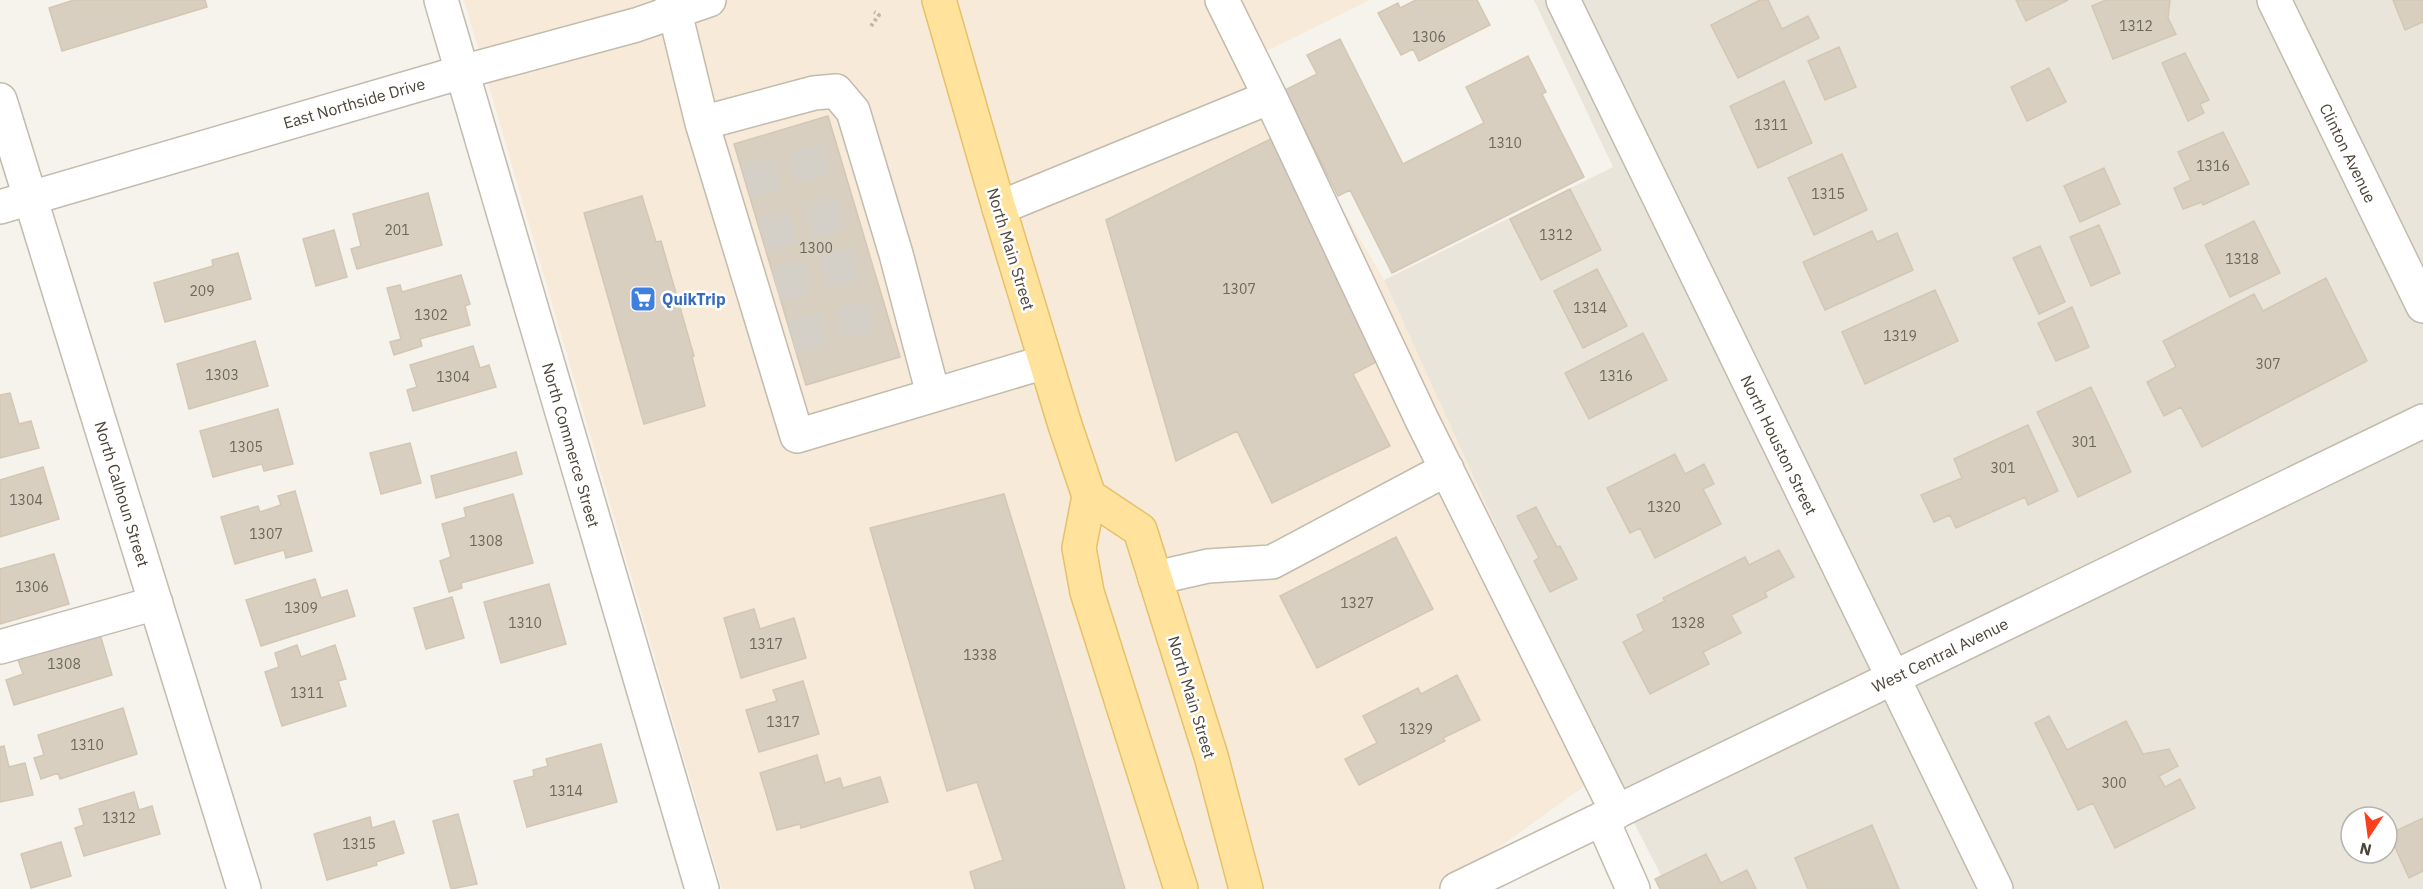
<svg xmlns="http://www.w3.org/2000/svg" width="2423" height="889" font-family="'IBM Plex Sans',sans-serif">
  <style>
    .residential { fill: #eae5da; fill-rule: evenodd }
    .commercial { fill: #f7ead8 }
    .building { fill: #d8cfc1; stroke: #d3c7b4; stroke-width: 1.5 }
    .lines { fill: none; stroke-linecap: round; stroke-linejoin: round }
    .minor-tunnel { stroke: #d4d0c8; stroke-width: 33; stroke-dasharray: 33 16; stroke-linecap: butt }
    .minor-casing { stroke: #c2bbae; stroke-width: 36 }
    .major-casing { stroke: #e6c16a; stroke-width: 36 }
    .path { stroke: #c4b79f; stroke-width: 4; stroke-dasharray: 3 3; stroke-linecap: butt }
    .minor { stroke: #fff; stroke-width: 33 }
    .major { stroke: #ffe39c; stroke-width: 33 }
    .labels { text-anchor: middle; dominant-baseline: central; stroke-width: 5; stroke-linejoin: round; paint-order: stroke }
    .number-label { font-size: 14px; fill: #6e675b }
    .street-label { font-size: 16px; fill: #4b4439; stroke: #fff }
    .shop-label { font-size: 16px; font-weight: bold; fill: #366cbe; stroke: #fff; text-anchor: start }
  </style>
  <rect width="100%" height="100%" fill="#f6f3ec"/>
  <path class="residential" d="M1534,0H2423V889H1668L1607,770L1384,280L1613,167ZM2351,817H2387V853H2351Z"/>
  <path class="commercial" d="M464,0H1370L1254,57L1384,280L1607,770L1441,889H722Z"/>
  <path class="building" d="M74,0H205L207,7L62,51L49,8Z
    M1416,0H1477L1490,25L1419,61L1413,49L1401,55L1378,13L1398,3L1400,8Z
    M1760,0H1768L1782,29L1808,16L1819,38L1738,78L1711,25Z
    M2016,0H2068L2026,21Z
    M2106,0H2170L2168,18L2176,34L2113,59L2092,6Z
    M2393,0H2423V22L2405,30Z
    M1340,39L1403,164L1484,123L1466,87L1528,56L1546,92L1542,94L1584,177L1392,273L1350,190L1338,196L1285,90L1317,74L1307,55Z
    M1839,47L1856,87L1825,100L1808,61Z
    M2185,53L2209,100L2200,104L2204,113L2188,121L2162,63Z
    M2049,68L2066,102L2027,121L2011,87Z
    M1784,81L1812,143L1758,168L1730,106Z
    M828,116L900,357L806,385L734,144Z
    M2223,132L2249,184L2203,205L2202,202L2183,209L2174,188L2191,180L2178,152Z
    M1279,135L1384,358L1353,374L1390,446L1272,503L1237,431L1176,461L1106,220Z
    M1842,154L1867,210L1814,235L1788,178Z
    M2104,168L2120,204L2080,222L2064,186Z
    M1570,189L1601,250L1541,280L1510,219Z
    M428,193L442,245L357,269L351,249L361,246L353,214Z
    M642,196L656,242L661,241L694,356L692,357L705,406L644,424L584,213Z
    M2254,221L2280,273L2230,297L2205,245Z
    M2099,225L2120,273L2091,286L2070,237Z
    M334,230L347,277L316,286L303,239Z
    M1872,231L1877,242L1897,233L1913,270L1825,310L1803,262Z
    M2040,246L2065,302L2039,314L2013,258Z
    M238,253L251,299L165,322L154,283L213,266L212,260Z
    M1597,269L1627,326L1583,348L1554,291Z
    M461,275L470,304L465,306L470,325L420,339L422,346L394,355L390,342L401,339L387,288L400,285L402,292Z
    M2326,278L2367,361L2202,447L2181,407L2164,416L2147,382L2176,367L2163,341L2254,294L2263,311Z
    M1935,290L1958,341L1865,384L1842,332Z
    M2072,307L2089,347L2056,361L2038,323Z
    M1643,333L1667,380L1589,419L1565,373Z
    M255,341L268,386L189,409L177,364Z
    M473,346L480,368L489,365L496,387L413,411L407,390L417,387L410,365Z
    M2091,387L2131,472L2078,497L2037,412Z
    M10,393L19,424L31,421L39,448L0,458V395Z
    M278,409L293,464L264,471L262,464L213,477L200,431Z
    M2028,425L2058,491L2028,505L2025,497L1956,528L1950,515L1934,522L1921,495L1962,478L1954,459Z
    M410,443L421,483L381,494L370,453Z
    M516,452L522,474L436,498L431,476Z
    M1675,454L1685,474L1704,464L1714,484L1703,489L1721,524L1655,558L1640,528L1630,533L1607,488Z
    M43,467L59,519L0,537V480Z
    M295,491L312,551L286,558L284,550L235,564L221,517L258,506L260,512L281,505L278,496Z
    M513,494L533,563L461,583L462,588L449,592L440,561L451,557L442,524L466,517L464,508Z
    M1004,494L1125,889H975L970,872L1003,860L977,782L947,791L870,528Z
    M1536,507L1557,547L1560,546L1577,579L1550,592L1534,561L1539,558L1517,516Z
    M1396,537L1433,609L1317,668L1280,596Z
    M1779,550L1794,577L1765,592L1767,597L1731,615L1741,633L1703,652L1709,664L1650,694L1623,642L1644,631L1637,615L1665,601L1663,598L1745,557L1749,565Z
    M54,554L69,604L0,624V569Z
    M315,579L321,598L347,590L355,616L261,646L246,600Z
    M549,584L566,644L501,663L484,602Z
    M452,597L464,638L426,649L414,608Z
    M754,609L760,629L794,618L806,658L741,678L724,618Z
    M100,634L112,675L14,705L6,680L23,674L16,654Z
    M297,645L301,657L335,645L346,679L338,681L346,706L282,726L265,672L279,667L275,653Z
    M1457,675L1480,720L1443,738L1445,741L1359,785L1345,759L1377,743L1363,716L1418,688L1421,694Z
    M803,681L819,734L759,752L746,710L777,701L773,690Z
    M123,708L137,754L60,779L58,773L41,779L34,758L44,755L38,735Z
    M2049,716L2067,750L2126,721L2143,754L2169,749L2178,766L2159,776L2165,787L2180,779L2195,808L2115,848L2093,803L2078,810L2035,723Z
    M601,744L617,802L527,827L514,781L534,776L533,770L548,766L546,759Z
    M4,746L9,767L25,763L33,795L0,802V747Z
    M817,755L825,783L840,778L843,788L880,777L888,802L801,828L800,824L777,830L760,773Z
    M134,792L139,810L152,806L160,834L84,856L75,828L84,825L79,809Z
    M458,814L477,884L451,889L433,821Z
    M370,817L372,828L394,821L404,853L376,862L377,865L327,880L314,834Z
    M2423,818V871L2409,878L2389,834Z
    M1872,825L1899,889H1808L1795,858Z
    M61,842L71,876L31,888L21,854Z
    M1706,854L1721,883L1747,870L1756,889H1660L1655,879Z"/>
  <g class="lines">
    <path class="minor-tunnel" d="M746,182L840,154
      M762,236L856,208
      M776,285L871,259
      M792,337L886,311"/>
    <g class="minor-casing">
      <path id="minor" d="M441,0L702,889
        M672,0L702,123L797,436L1045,362
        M1563,0L1996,889
        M2274,0L2423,306
        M1270,97L1422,420L1617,812
        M0,100L244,889
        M702,123L814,93L836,91L853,111L896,254L933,394
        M0,207L462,72L636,25L709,0
        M999,208L1270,97L1222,0
        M1155,578L1208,566L1272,562L1447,469
        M0,647L156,603
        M1602,819L1633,889
        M1457,889L2423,421"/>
    </g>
    <g class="major-casing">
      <path id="major" d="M939,0L999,208L1065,425L1089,496L1079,548L1087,592L1181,889
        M1089,496L1140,530L1211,756L1246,889"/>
    </g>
    <path class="path" d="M871,26L879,15L874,12"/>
    <use href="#minor" class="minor"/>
    <use href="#major" class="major"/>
  </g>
  <defs>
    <g id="supermarket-square" transform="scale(1.35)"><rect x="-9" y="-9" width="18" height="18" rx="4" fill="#3f7fe0" stroke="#fff"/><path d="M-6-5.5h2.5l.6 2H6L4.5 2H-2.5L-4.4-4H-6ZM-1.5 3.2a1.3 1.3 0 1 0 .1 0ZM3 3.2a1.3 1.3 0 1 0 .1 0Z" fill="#fff"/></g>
  </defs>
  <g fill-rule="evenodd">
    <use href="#supermarket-square" x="643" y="299"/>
  </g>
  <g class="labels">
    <g class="number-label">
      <text x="2136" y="26">1312</text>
      <text x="1429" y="37">1306</text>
      <text x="1771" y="125">1311</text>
      <text x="1505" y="143">1310</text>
      <text x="2213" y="166">1316</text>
      <text x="1828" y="194">1315</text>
      <text x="397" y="230">201</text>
      <text x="1556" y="235">1312</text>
      <text x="816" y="248">1300</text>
      <text x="2242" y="259">1318</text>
      <text x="1239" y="289">1307</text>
      <text x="202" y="291">209</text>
      <text x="1590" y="308">1314</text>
      <text x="431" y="315">1302</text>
      <text x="1900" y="336">1319</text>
      <text x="2268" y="364">307</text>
      <text x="222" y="375">1303</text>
      <text x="1616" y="376">1316</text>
      <text x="453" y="377">1304</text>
      <text x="2084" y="442">301</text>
      <text x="246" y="447">1305</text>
      <text x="2003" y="468">301</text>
      <text x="26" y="500">1304</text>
      <text x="1664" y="507">1320</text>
      <text x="266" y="534">1307</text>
      <text x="486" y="541">1308</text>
      <text x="32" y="587">1306</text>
      <text x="1357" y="603">1327</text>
      <text x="301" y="608">1309</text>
      <text x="525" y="623">1310</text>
      <text x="1688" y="623">1328</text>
      <text x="766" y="644">1317</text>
      <text x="980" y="655">1338</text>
      <text x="64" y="664">1308</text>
      <text x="307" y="693">1311</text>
      <text x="783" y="722">1317</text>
      <text x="1416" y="729">1329</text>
      <text x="87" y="745">1310</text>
      <text x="2114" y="783">300</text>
      <text x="566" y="791">1314</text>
      <text x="119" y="818">1312</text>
      <text x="359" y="844">1315</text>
    </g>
    <g class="street-label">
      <text transform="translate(354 103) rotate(-16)">East Northside Drive</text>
      <text transform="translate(2348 153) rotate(64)">Clinton Avenue</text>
      <text transform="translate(1011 249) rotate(73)">North Main Street</text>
      <text transform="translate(571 445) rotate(74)">North Commerce Street</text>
      <text transform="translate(1779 445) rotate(64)">North Houston Street</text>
      <text transform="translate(122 494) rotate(73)">North Calhoun Street</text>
      <text transform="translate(1940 655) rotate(-26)">West Central Avenue</text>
      <text transform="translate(1192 697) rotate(73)">North Main Street</text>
    </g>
    <g class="shop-label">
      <text x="662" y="299">QuikTrip</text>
    </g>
  </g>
  <g transform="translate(2369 835) rotate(193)"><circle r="28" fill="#ffffff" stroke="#b7b4b0" stroke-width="1.5"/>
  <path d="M0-4.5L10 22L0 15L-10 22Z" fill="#fc3f1d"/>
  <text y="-9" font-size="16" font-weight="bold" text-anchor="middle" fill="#4b4439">N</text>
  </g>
</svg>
